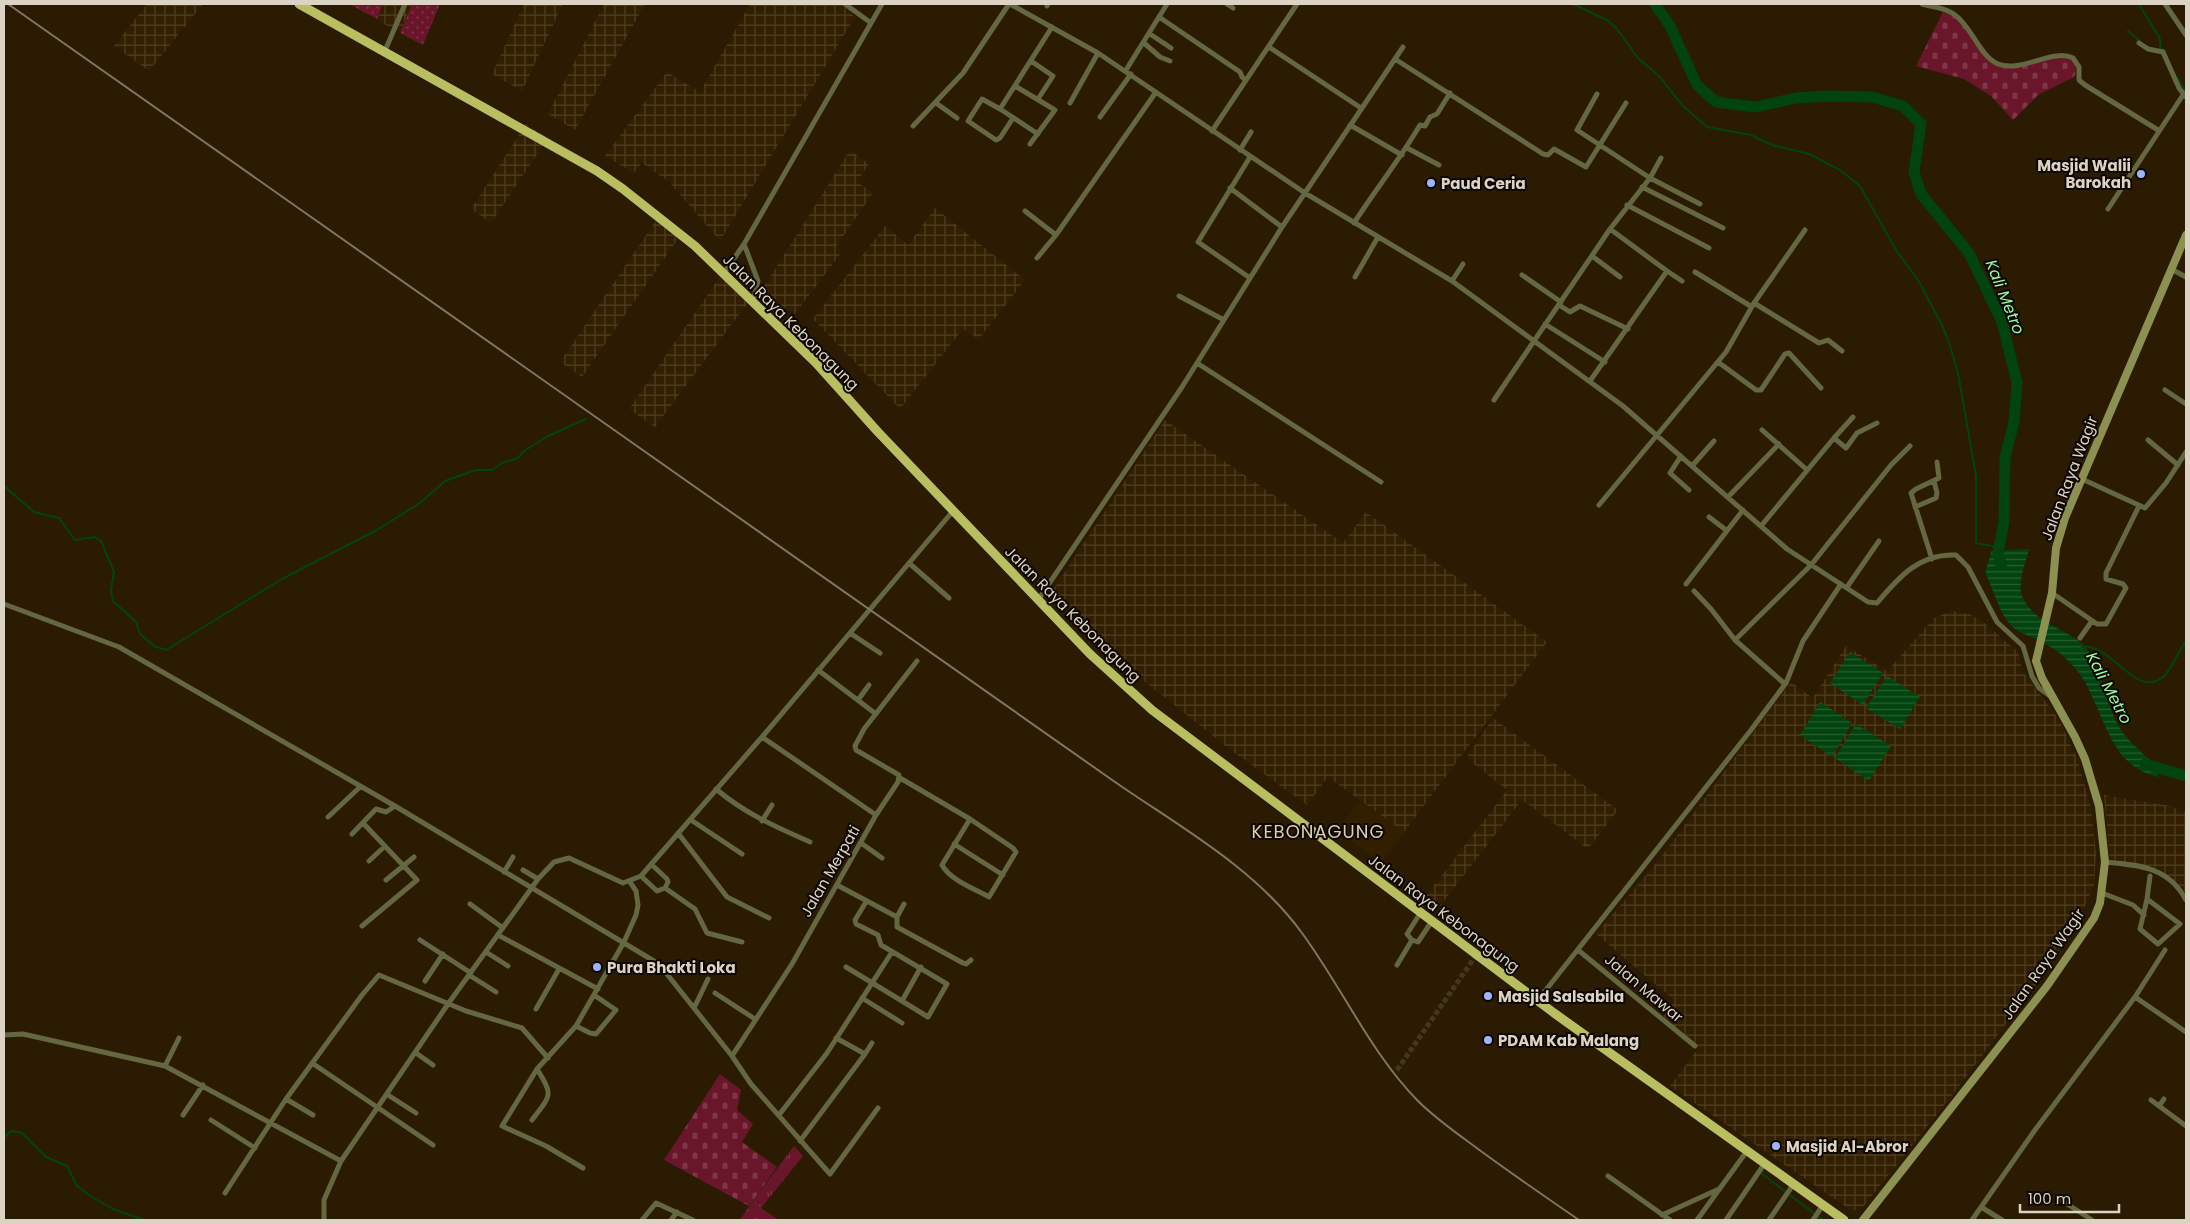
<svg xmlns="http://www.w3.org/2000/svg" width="2190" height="1224" font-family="Poppins,sans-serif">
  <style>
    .built { fill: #321f00 }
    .industrial { fill: url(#industrial-grid) }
    .grass { fill: url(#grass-tufts) }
    .forest { fill: url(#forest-crowns) }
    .cemetery { fill: url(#cemetery-stones) }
    .garden { fill: url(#garden-dots) }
    .water { fill: url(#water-rules) }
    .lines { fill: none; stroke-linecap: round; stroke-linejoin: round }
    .stream { stroke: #02440f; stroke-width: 2 }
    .river { stroke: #02440f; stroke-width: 11 }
    .minor-tunnel { stroke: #45371f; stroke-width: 5; stroke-dasharray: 5 2.5; stroke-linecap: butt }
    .minor { stroke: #646740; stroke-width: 5 }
    .secondary { stroke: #8c9050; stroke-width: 8 }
    .trunk { stroke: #b9be61; stroke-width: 9 }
    .rail { stroke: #817561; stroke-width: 2 }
    .poi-dot { fill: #a0b3fd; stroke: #0d0701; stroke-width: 2 }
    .labels { text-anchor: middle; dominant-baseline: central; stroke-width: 4; stroke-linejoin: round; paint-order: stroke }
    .poi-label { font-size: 15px; font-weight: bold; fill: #dcd3c4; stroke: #0d0701; text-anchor: start }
    .street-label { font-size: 15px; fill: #dcd3c4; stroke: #0d0701 }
    .water-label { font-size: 16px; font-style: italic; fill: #99fc9e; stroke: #0d0701 }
    .quarter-label { font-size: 18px; letter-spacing: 1px; fill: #e0cdaf; stroke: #0d0701 }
  </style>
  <defs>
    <pattern id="industrial-grid" width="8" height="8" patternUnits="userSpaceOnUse" patternTransform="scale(1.25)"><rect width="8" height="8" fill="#321f00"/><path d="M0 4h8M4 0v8" fill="none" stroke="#4f3f24"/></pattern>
    <pattern id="grass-tufts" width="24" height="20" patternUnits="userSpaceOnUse" patternTransform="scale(1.25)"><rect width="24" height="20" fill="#6a162a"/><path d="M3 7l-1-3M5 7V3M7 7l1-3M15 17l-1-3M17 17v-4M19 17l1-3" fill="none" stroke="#7f3747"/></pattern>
    <pattern id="forest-crowns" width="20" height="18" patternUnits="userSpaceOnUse" patternTransform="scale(1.25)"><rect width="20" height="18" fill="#6a162a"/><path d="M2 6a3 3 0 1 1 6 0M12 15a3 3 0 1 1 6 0" fill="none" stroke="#7f3747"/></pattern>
    <pattern id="cemetery-stones" width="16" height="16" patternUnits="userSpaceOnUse" patternTransform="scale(1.25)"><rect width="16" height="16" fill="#6a162a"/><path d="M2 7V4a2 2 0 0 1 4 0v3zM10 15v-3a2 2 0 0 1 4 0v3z" fill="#7f3747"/></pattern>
    <pattern id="garden-dots" width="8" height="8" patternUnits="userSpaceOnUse" patternTransform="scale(1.25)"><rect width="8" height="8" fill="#6a162a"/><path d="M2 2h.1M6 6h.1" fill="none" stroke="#7f3747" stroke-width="1.8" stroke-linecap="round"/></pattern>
    <pattern id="water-rules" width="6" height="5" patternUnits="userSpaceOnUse" patternTransform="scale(1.25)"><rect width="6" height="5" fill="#02440f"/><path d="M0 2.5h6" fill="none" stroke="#265e30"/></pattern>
  </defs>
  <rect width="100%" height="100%" fill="#2a1b02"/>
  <path class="built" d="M1360,800L1404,832L1381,863L1338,831Z"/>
  <path class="industrial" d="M147,4H203L149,71L114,46Z
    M383,4H412L400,33L377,20Z
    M524,4H563L522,91L492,74Z
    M604,4H645L575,130L548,114Z
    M750,4H841L855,17L720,241L669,182L642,163L634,173L605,156L667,72L700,92Z
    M526,124L548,138L491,223L471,209Z
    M850,150L869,164L857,182L873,193L836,247L842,252L795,314L760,293Z
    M935,208L1025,280L979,339L963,329L900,409L813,319L885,226L908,245Z
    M657,219L680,236L582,377L560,362Z
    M721,275L750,300L655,427L629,409Z
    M1165,420L1343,543L1366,512L1547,642L1404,832L1328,777L1307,805L1228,748L1119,661L1051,593Z
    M1952,611L1969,614L1982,621L2017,651L2020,657L2022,671L2053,711L2061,724L2077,758L2091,808L2096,853L2094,885L2078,922L2045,972L1957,1089L1863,1207L1852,1211L1670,1086L1699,1047L1662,1019L1674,1000L1596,934L1658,861L1791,682L1813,698L1846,646L1887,671L1934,618Z
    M1493,718L1618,810L1588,849L1522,800L1440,906L1426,896L1507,790L1466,758Z
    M2104,795L2171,806L2186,813V893L2157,868L2110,861Z"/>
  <path class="grass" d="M794,1146L803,1156L761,1208L752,1202Z"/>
  <path class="forest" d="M752,1202L779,1220H740Z"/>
  <path class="cemetery" d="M1943,12C1966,18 1983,48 1997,66L2012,68L2064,57L2070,58C2075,64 2078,69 2074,77L2038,95L2013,120L1991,96L1964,79L1916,66Z
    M720,1074L741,1090L737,1110L753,1124L742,1142L777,1167L749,1206L664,1160Z"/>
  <path class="garden" d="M349,4H383L377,19Z
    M412,4H440L423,45L400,33Z"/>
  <path class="water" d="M2029,549C2026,562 2016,585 2023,598C2035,624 2069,629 2085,647C2100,663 2107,709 2120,728C2129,743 2144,755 2158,766L2159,777C2107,767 2105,709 2079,673C2066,656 2053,647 2034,638C2028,635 2019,633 2014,628C1999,615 1995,592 1986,575C1985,565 1991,559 1991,551Z
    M1850,652L1883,673L1863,705L1830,683Z
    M1887,676L1920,697L1900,729L1866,708Z
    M1820,702L1852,723L1832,757L1800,735Z
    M1856,724L1891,746L1869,781L1835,758Z"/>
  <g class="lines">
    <path class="stream" d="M1573,4L1607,20L1617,29L1638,58L1659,76L1683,106L1707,127L1751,135L1772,145L1809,154L1840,170L1860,186L1896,250L1918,280L1943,327L1951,349L1958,373L1976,476V543L1992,546L1998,552
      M2139,4L2160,39V47L2165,50
      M2128,31L2140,41
      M2177,77L2186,92
      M4,486L34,512L59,518L75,540L95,537L101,541L114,572L111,590L113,601L136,622L140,634L154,646L166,650L282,579L377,530L420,503L445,481L476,470H492L502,463L518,458L524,451L548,436L586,419
      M2082,647C2113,643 2135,700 2163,677C2169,673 2180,649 2186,641
      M4,1138L11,1131L22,1133L46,1157L67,1166L77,1186L92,1197L113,1209L144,1220
      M4,1165V1169
      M1761,1173L1823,1220"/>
    <path class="river" d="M1655,4L1670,26L1697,85L1716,102L1755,107L1796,98L1826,96L1872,97L1903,106L1921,124L1914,172L1921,194L1969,253L2002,322L2017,383L2014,422L2005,457L2004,522L1998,552L2001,565
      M2145,764L2186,776"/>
    <path class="minor-tunnel" d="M1397,1070L1477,954"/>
    <path class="minor" d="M845,4L871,23
      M1010,4L1098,53L1305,193L1452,281L1623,406L1787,549L1868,602L1877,603C1898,578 1919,553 1956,555L1968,567L1997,622L2023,646L2032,676L2039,688L2050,696
      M1227,4L1233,8
      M1922,4C1932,7 1947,8 1955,15C1972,27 1980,57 1998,64C2022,73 2053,48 2073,58L2079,67V80L2085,85L2158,130
      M2165,4L2186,35
      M1047,6L1048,4
      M1159,17L1240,72L1242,77L1246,80
      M1150,34L1171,48
      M1144,43L1160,57L1170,61
      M2139,43L2148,49L2163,52L2179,88L2186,97
      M1269,47L1361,108
      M384,53L405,4
      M1395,59L1543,154L1548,155L1554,149L1586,167L1626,103
      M1031,61L1053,76L1038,99
      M1126,70L1167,4
      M1015,86L1055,110L1030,144
      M936,103L957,118
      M1070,103L1098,53
      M1000,109L1038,134
      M1100,117L1131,74
      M1013,118L1000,138L996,140L968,121L982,99L1000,109L1052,27
      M1350,125L1402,155
      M913,126L963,73L1009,4
      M1212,131L1297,4
      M1407,148L1439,165
      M1240,150L1251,132
      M1250,157L1198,242L1250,278
      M1661,158L1650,178L1700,204
      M1642,187L1723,228
      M1230,188L1282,227
      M1627,205L1709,248
      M2108,209L2183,95
      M1025,211L1056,235
      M1354,223C1376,189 1400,159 1420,125L1425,126L1430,117L1437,114L1450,93
      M1592,256L1620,277
      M1037,258L1056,235L1156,92
      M2171,269L2186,277
      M1667,271L1682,281
      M1695,272L1752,307
      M724,273L744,244
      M1522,275L1561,302
      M1355,277L1378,237
      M1452,281L1463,264
      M1179,296L1224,320
      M753,301L758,281L744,244L882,4
      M1754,303L1819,343L1828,340L1842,351
      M1559,305L1570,312L1580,306L1628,329
      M1545,324L1605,362
      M1718,362L1756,390H1761L1785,354L1789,353L1821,388
      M1197,363L1381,482
      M1590,381L1667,271L1610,229
      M2165,390L2186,404
      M1494,400L1610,229L1650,178L1577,130L1597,94
      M1762,430L1806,469
      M1834,438L1853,417
      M2148,440L2178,465
      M1681,456L1670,473L1689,490
      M1692,466L1714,441
      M2082,479L2145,508L2166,483L2186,452
      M1728,497L1779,444
      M1599,505L1726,352L1754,303L1805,230
      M1915,507L1936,498L1937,493L1934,481
      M1709,517L1726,530
      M1761,526L1834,438L1846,448L1857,433L1877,423
      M1932,559L1911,493L1916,489L1939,478L1937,462
      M909,563L949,598
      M1686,584L1743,510
      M1847,587L1879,541
      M1694,591L1711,609L1735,640L1785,684
      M2052,593L2097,624H2106L2126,588L2123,584L2106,579V573L2139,506
      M1038,600L1182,387L1282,227L1403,47
      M4,604L119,647L395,806L659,964L732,1056L751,1084L830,1174L878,1108
      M850,633L880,653
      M2080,638L2092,621
      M1735,640L1811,565L1891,465L1910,446
      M818,670L876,714
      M858,700L869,685
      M762,737L876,815
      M900,778L970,819L1013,848L1016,852L989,897C975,889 950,880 942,865L970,819
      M716,789C744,813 776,827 810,842
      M328,817L360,787
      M691,820L742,854
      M762,821L772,805
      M678,833L727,897L769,918
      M352,834L376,809L386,812L395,806
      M861,843L882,858
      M954,844L1003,875
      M369,861L385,846
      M2105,862C2139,865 2169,867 2186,900
      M523,870L538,879
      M504,872L513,857
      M641,876L657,891L665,888L668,882L667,879L651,864
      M386,880L414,857
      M837,885L897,917
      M665,888L695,909L707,933L742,942
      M2102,893L2133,905L2144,915
      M2147,899L2140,929L2158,944L2180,924L2147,899L2150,876
      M866,902L855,920L856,924L878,935L881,945L947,984L928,1017L902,1001
      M470,904L503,928
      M904,904L897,917V927L963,963L966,964L971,960
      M1421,912L1407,934L1412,940L1418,942L1432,921
      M362,926L417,880L363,823
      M498,935L598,989
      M420,940L471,973
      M1578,950L1695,1046
      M486,952L508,966
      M1397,965L1412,940
      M846,967L902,1001L921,967
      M469,975L496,992
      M425,981L443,954
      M715,993L755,1019
      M2135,997L2186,1032
      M862,998L902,1023
      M1538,1000L1751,730L1786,683L1803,641L1841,584
      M694,1008L708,979
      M536,1009L559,969
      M576,1026L590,1033L596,1034L616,1010L594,995
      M4,1035L23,1034L165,1066L341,1161L448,1004L538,879L554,862L569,858L623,883L641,876L762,737L953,511
      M416,1053L433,1065
      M865,1054L872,1043
      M732,1056L792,964L876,815L898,782L899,775L856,750L855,746L864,729L917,661
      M312,1063L433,1145
      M165,1066L179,1038
      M388,1095L416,1113
      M286,1099L313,1115
      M2164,1099L2159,1106L2186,1126
      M2151,1100L2159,1106
      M183,1115L203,1085
      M779,1115L827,1053L892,952
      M211,1120L255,1148
      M532,1120C551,1095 554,1096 537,1069
      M800,1141L865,1054L836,1038
      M583,1168L546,1146L502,1126L537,1069L576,1026L624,942L636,915L638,905L636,891L630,882
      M1608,1176L1670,1220
      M225,1193L286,1099L362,995L379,975L466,1011L522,1028L548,1058
      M2061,1200L2092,1220
      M1981,1207L2002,1220
      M1662,1215L1719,1189
      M324,1220V1200L341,1161
      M642,1220L656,1203L693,1220
      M671,1220L677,1212
      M1697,1220L1747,1151
      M1726,1220L1765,1163
      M1769,1220L1793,1185
      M1813,1220L1823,1205
      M1972,1220L2035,1130L2135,997L2165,950"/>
    <path class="secondary" d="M1863,1220L2047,986L2094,918L2100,903L2105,862L2099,806L2085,759L2075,737L2042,678L2036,661L2052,593L2056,548L2065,518L2186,235"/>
    <path class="trunk" d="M299,4L597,171L623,189L695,246L816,363L878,432L1090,654L1152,710L1554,1013L1844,1220"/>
    <path class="rail" d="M8,4L1115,782C1180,827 1255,868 1302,933C1343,989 1370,1052 1418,1101C1435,1118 1455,1132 1474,1146C1509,1172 1544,1196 1579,1220"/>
  </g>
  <g class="poi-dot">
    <circle cx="2141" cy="174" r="5"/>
    <circle cx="1431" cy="183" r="5"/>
    <circle cx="597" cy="967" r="5"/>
    <circle cx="1488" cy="996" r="5"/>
    <circle cx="1488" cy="1040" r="5"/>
    <circle cx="1776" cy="1146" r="5"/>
  </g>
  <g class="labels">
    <g class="poi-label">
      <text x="2131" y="165" text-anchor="end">Masjid Walii<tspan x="2131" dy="17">Barokah</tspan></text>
      <text x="1441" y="183">Paud Ceria</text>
      <text x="607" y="967">Pura Bhakti Loka</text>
      <text x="1498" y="996">Masjid Salsabila</text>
      <text x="1498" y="1040">PDAM Kab Malang</text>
      <text x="1786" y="1146">Masjid Al-Abror</text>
    </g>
    <g class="street-label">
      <text transform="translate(791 322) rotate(45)">Jalan Raya Kebonagung</text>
      <text transform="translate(2069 478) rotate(-69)">Jalan Raya Wagir</text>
      <text transform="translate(1073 614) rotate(45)">Jalan Raya Kebonagung</text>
      <text transform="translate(830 871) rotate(-60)">Jalan Merpati</text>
      <text transform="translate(1444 913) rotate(37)">Jalan Raya Kebonagung</text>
      <text transform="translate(2043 964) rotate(-55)">Jalan Raya Wagir</text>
      <text transform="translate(1644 988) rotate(40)">Jalan Mawar</text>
    </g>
    <g class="water-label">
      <text transform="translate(2005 297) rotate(68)">Kali Metro</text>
      <text transform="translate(2109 688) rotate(62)">Kali Metro</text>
    </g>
    <g class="quarter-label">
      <text x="1318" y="831">KEBONAGUNG</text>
    </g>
  </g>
  <rect width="2190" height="1224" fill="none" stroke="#dcd3c4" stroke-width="10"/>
  <path d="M2020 1204v8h99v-8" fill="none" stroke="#dcd3c4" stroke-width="2.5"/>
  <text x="2028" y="1204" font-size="15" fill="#dcd3c4" stroke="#0d0701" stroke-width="4" paint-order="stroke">100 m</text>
</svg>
